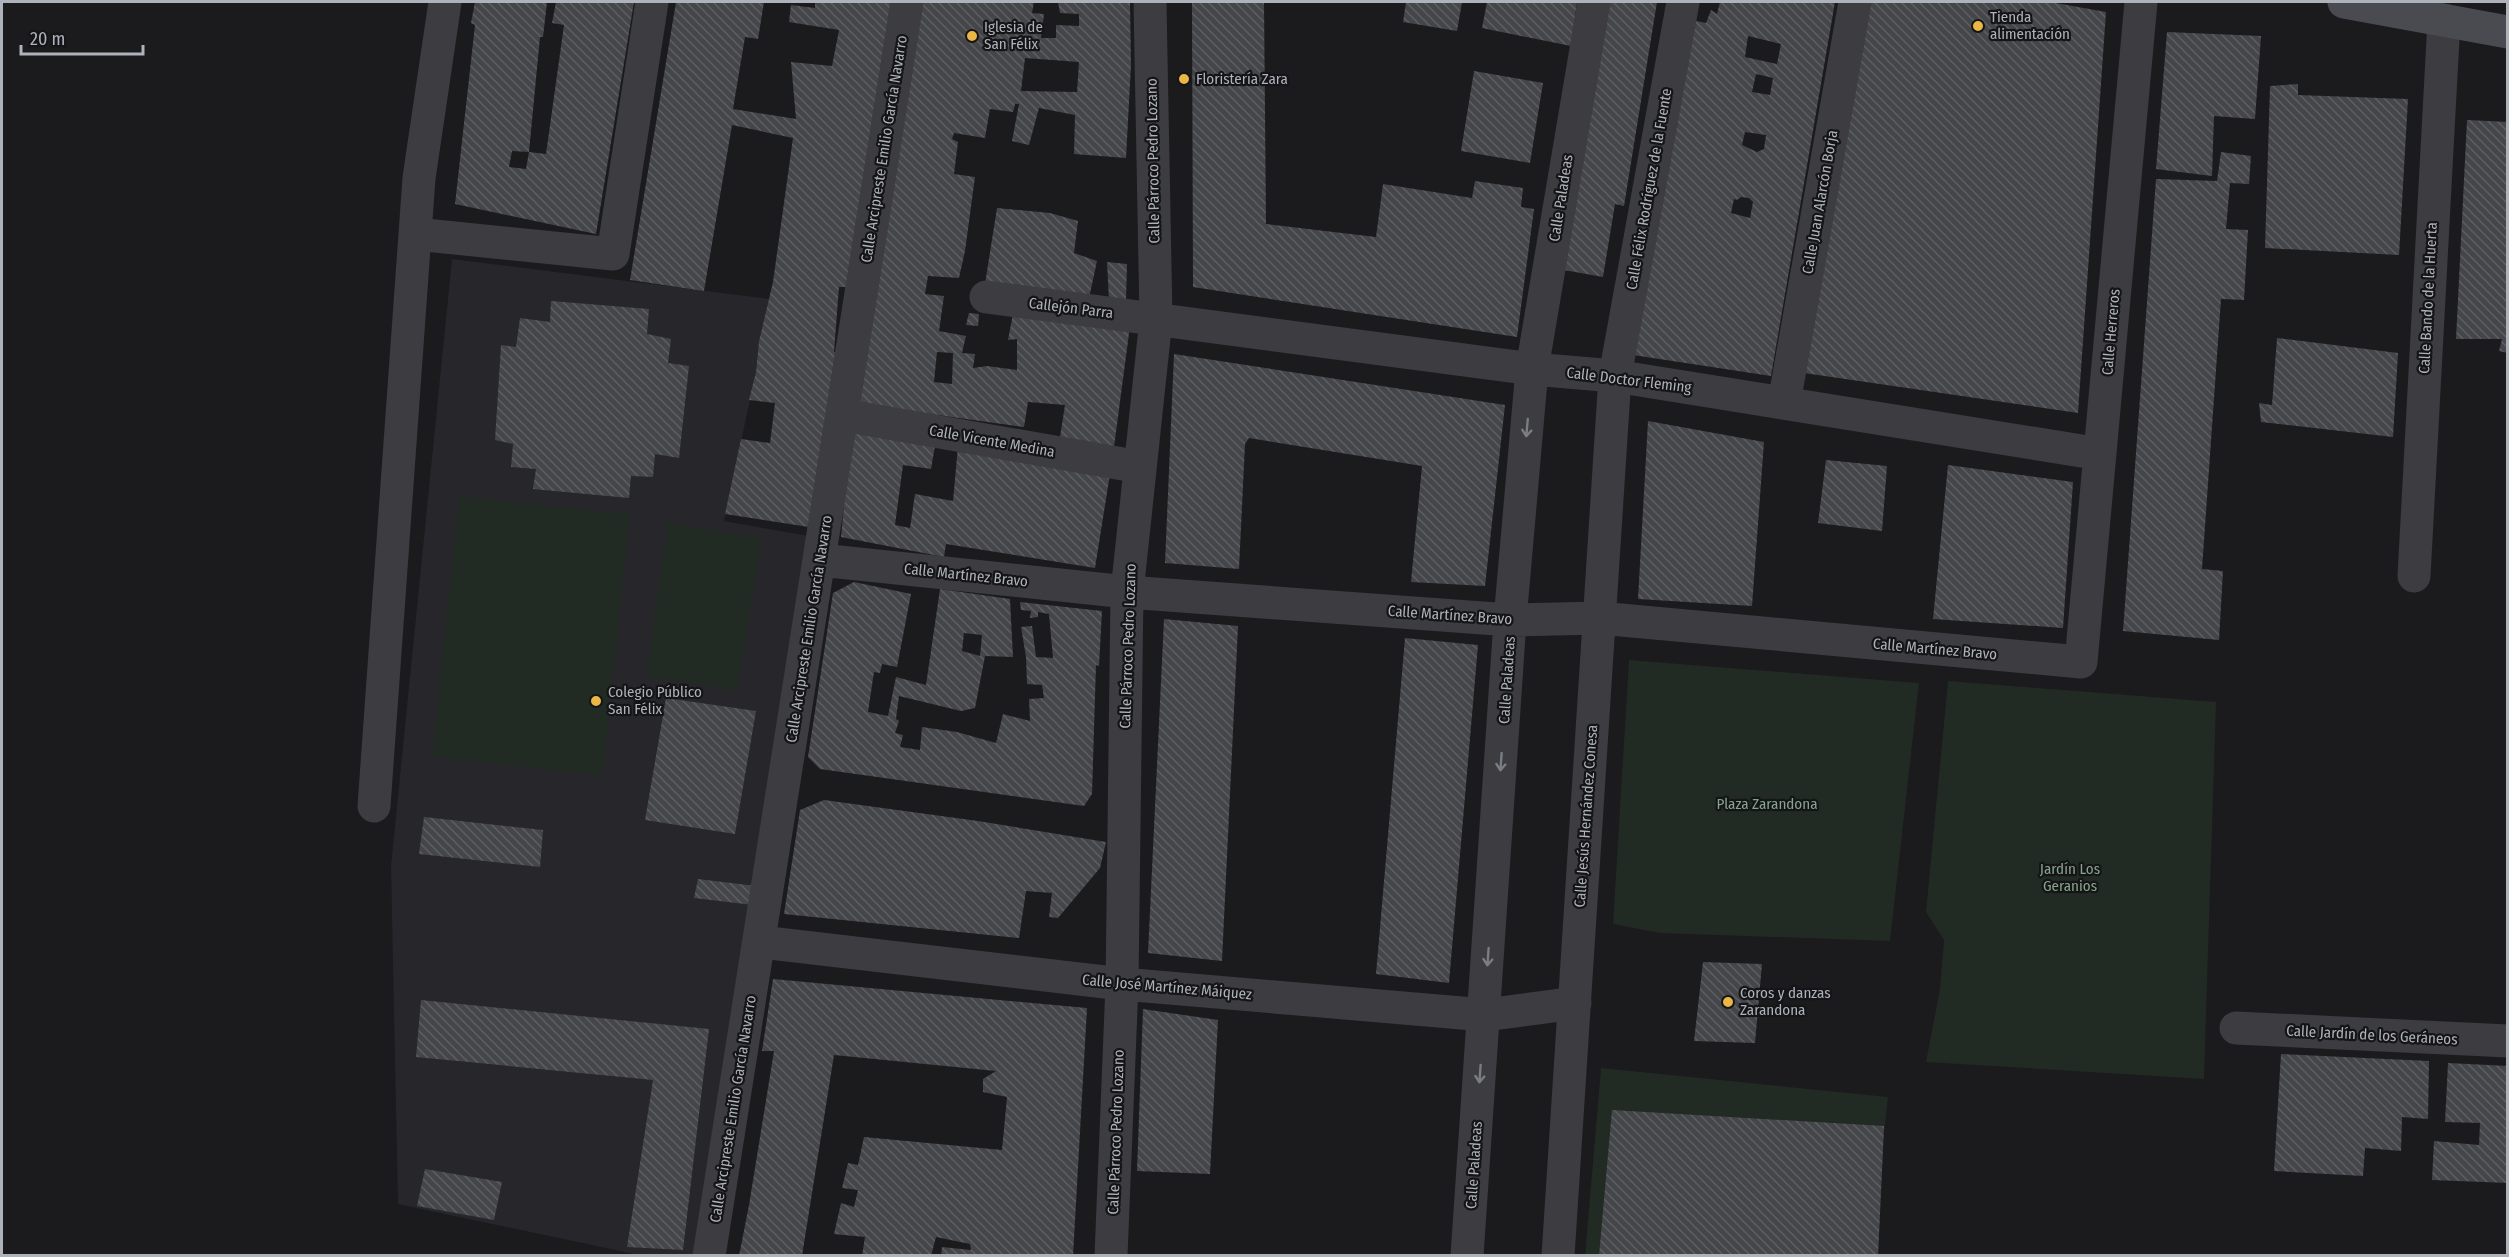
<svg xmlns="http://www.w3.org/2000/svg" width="2509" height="1257" font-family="'Fira Sans Condensed',sans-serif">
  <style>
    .built { fill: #27262a }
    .green { fill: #222a24 }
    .building { fill: url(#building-back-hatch); fill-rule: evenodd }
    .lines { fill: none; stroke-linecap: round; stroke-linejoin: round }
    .street { stroke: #3c3c41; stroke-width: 33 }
    .secondary { stroke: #4a4b51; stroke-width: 33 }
    .oneway { stroke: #7b7d84 }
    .poi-dot { fill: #eab745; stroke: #151518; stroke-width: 2 }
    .labels { text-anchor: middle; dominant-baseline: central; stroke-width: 4.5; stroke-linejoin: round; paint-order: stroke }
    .poi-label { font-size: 15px; fill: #aeb2bb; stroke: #151518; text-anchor: start }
    .street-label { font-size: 15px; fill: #aeb2bb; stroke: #151518 }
    .park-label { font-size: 15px; fill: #86a589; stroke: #151518 }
  </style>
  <defs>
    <pattern id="building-back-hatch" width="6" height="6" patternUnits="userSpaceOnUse" patternTransform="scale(1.5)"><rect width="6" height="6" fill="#45464a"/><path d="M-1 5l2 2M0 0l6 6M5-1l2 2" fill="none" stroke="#5d5e62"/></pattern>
  </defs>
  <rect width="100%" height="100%" fill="#1b1a1d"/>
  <path class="built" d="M452,259L769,299L759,341L756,372L724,521L809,536L696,1255H639L398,1204L391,866Z"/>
  <path class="green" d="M459,496L630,514L603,776L432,757Z
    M668,522L761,538L738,691L646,676Z
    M1629,660L1919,683L1890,941L1660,933L1613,924Z
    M1948,681L2216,702L2204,1079L1926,1062L1940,989L1944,940L1926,912Z
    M1601,1068L1888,1097L1884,1133L1878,1255L1585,1256Z"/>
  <path class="building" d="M475,2H547L543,37H540L529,152L512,151L509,167L526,169L529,152L546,154L564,25L552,23L556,2H634L596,234L455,204L475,25L471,23Z
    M676,2H764L758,39L745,37L733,109L796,119L791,62L832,66L839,30L789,22L791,5L815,8V2H895L850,287H839L834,352H837L809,527L725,514L741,439L770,443L775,403L749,400L756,372L759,341L773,282L793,138L732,125L704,291L630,280Z
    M922,2H1034L1032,13L1044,14L1041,38H1056V25L1079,26V14L1060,13L1058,2H1130L1131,65L1126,158L1074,154L1075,115L1039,108L1029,145L1012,141L1019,104H1015L1013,112L990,109L985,138L954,133L952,139L958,142L954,174L975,177L965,251L959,278L928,276L925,294L944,296L939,331L966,336L962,353L975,354L973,368L987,366L1017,370V339L1008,340L1013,314L1130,326L1114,447L1060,437L1065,405L1028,402L1024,427L859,404ZM1025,58L1079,62L1077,92L1021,91ZM937,352L953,353L952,384L934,382Z
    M1192,2H1264L1266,224L1376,237L1383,184L1472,198L1475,181L1523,188L1521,207L1534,209L1517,337L1193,287Z
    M1406,2H1462L1457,31L1403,22Z
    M1487,2H1577L1571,46L1482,28Z
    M1604,2H1657L1624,206L1615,204L1603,277L1558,269Z
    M1720,2H1835L1771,376L1633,355L1692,20L1706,23L1711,10L1717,14ZM1748,36L1781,44L1777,64L1745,57ZM1756,74L1773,78L1770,95L1752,92ZM1745,132L1766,135L1764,149L1757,152L1742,145ZM1741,197L1749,198L1753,202L1750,218L1731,213L1734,199L1737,200Z
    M1868,2H2050L2106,12L2078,413L1804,373Z
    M2167,32L2261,36L2255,119L2214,116L2212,176L2156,169Z
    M1474,71L1543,83L1530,163L1461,151Z
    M2298,84V95L2408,99L2399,255L2265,248L2270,86Z
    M2467,120L2508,122V353L2499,351L2502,339H2456Z
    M2221,152L2251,156L2249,184L2230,183L2226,229L2248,230L2244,300L2221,299L2202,569L2223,571L2219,640L2123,631L2156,179L2217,181Z
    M997,208L1050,213L1078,221L1074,253L1097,261L1089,298L985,284Z
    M1107,262L1127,264L1126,301L1109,300Z
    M551,301L649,309L647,334L671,339L668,363L689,366L679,458L655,454L653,477L631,476L629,498L533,489L536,469L511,467L513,444L495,440L501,345L516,347L520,318L550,322Z
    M969,313L979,314L978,326L966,325Z
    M2277,338L2398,353L2393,437L2261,422L2259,403L2272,405Z
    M1174,354L1505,405L1485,586L1411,582L1422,466L1249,438L1245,444L1239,569L1165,563Z
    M1648,421L1764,442L1752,606L1638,599Z
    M855,429L936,440L931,469L903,465L895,525L910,528L915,494L953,501L958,446L1110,474L1095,568L946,544L944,557L841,537L846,484Z
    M1826,460L1887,466L1882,531L1818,523Z
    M1948,465L2073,482L2063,628L1933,619Z
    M854,582L911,594L897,667L882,664L880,673L874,672L868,712L888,716L896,677L926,685L940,589L1010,599L1013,657L985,656L975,708L961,711L899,696L896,719L899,721L895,733L903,735L900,747L920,750L922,727L957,732L996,743L1003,714L1030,721L1029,699L1044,698L1042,685L1027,684L1026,657L1021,627L1032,626L1036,657L1053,658L1049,614L1038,612V617L1030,618L1031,611L1021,610L1020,602L1102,611L1099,666L1096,665L1092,794L1084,806L820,769L808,757L833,593ZM964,633L982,635L980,656L962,651Z
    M1164,619L1238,626L1222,961L1148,953Z
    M1405,638L1478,645L1449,983L1376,974Z
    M666,698L756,711L735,834L645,820Z
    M824,800L978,821L1106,842L1100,868L1058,918L1049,917L1052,893L1026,891L1019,938L784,914L800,810Z
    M424,817L543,830L540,867L419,854Z
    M698,879L756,886L753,905L694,898Z
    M1703,962L1762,964L1755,1043L1694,1041Z
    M773,979L1087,1008L1073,1256H941L942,1247L971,1250L970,1244L936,1237L931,1256H862L865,1237L834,1234L841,1203L854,1207L858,1190L842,1188L848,1163L858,1165L864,1137L1002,1150L1007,1097L983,1092V1079L996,1071L834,1055L802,1256H739L749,1205L774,1051H762Z
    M421,1000L709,1029L683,1250L627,1247L653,1080L416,1057Z
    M1143,1009L1218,1020L1210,1174L1137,1171Z
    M2281,1054L2429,1061L2428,1119L2402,1117L2401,1151L2365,1148L2363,1176L2274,1171Z
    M2448,1063L2508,1066V1183L2432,1180L2434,1141L2479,1145L2480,1123L2445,1122Z
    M1612,1110L1884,1126L1878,1256H1599Z
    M425,1169L502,1182L494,1220L417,1206Z"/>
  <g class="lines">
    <path class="street" d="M415,234L613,254L652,2
      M986,297L1532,369L1615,376L2100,454
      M1784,403L1855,2
      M843,415L1140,467
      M820,560L1127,592L1510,620L1599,618L2081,662L2141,2
      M2414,576L2444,20
      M374,806L419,178L445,2
      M760,942L1122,984L1485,1015L1575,1003
      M2236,1028L2508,1041
      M709,1256L907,2
      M1111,1256L1122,984L1127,592L1156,319L1150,2
      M1467,1256L1510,620L1532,369L1594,2
      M1558,1256L1615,376L1683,2"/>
    <path class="secondary" d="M2344,2L2508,32"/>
  </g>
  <defs><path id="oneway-shaft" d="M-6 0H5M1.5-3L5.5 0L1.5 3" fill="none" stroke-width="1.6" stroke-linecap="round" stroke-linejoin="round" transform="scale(1.5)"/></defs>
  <g class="oneway">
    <use href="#oneway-shaft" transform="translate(1527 428) rotate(95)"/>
    <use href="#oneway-shaft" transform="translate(1501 762) rotate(94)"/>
    <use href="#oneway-shaft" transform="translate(1488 957) rotate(94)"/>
    <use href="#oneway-shaft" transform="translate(1480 1074) rotate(94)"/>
  </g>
  <g class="poi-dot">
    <circle cx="1978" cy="26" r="6"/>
    <circle cx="972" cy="36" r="6"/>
    <circle cx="1184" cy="79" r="6"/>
    <circle cx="596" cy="701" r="6"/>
    <circle cx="1728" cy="1002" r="6"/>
  </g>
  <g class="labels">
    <g class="poi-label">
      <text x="1990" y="17">Tienda<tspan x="1990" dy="17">alimentación</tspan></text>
      <text x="984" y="27">Iglesia de<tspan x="984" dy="17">San Félix</tspan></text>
      <text x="1196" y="79">Floristería Zara</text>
      <text x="608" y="692">Colegio Público<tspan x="608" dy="17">San Félix</tspan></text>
      <text x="1740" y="993">Coros y danzas<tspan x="1740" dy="17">Zarandona</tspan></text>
    </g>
    <g class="street-label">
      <text transform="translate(884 149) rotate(-81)">Calle Arcipreste Emilio García Navarro</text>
      <text transform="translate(1153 161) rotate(-91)">Calle Párroco Pedro Lozano</text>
      <text transform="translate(1649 189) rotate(-80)">Calle Félix Rodríguez de la Fuente</text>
      <text transform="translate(1561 198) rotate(-81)">Calle Paladeas</text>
      <text transform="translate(1820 202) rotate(-80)">Calle Juan Alarcón Borja</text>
      <text transform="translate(2428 298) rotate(-87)">Calle Bando de la Huerta</text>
      <text transform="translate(1071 308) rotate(7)">Callejón Parra</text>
      <text transform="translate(2111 332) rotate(-85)">Calle Herreros</text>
      <text transform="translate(1629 380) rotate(7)">Calle Doctor Fleming</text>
      <text transform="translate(992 441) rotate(10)">Calle Vicente Medina</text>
      <text transform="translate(966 575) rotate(6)">Calle Martínez Bravo</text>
      <text transform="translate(1450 615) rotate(4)">Calle Martínez Bravo</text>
      <text transform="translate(809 629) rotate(-81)">Calle Arcipreste Emilio García Navarro</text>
      <text transform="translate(1128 646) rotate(-88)">Calle Párroco Pedro Lozano</text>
      <text transform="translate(1935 649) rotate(5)">Calle Martínez Bravo</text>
      <text transform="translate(1507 680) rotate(-86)">Calle Paladeas</text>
      <text transform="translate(1586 816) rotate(-86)">Calle Jesús Hernández Conesa</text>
      <text transform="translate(1167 987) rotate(5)">Calle José Martínez Máiquez</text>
      <text transform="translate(2372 1035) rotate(3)">Calle Jardín de los Geráneos</text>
      <text transform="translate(733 1109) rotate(-81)">Calle Arcipreste Emilio García Navarro</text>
      <text transform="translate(1116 1132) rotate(-88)">Calle Párroco Pedro Lozano</text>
      <text transform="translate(1474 1165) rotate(-86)">Calle Paladeas</text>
    </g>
    <g class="park-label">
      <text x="1767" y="804">Plaza Zarandona</text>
      <text x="2070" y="869">Jardín Los<tspan x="2070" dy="17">Geranios</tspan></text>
    </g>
  </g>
  <rect width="2509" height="1257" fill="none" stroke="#aeb2bb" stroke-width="6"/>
  <path d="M21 45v9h122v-9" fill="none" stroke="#aeb2bb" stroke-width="3"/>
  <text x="30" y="45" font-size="18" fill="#aeb2bb" stroke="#151518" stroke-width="4.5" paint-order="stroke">20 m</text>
</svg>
